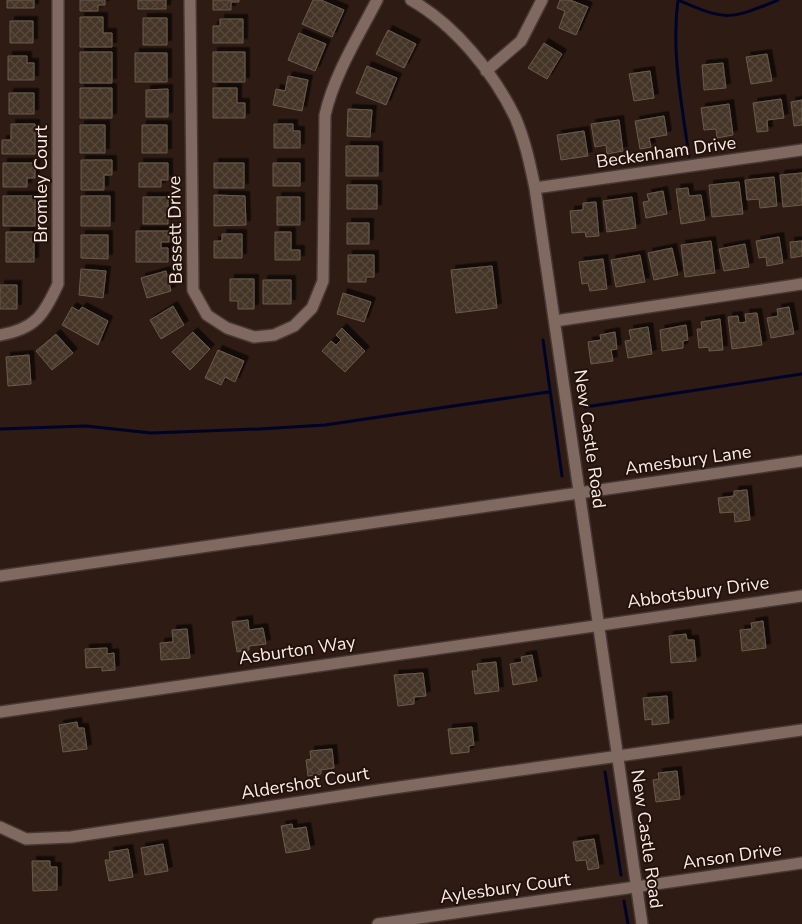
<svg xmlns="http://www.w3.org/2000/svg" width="802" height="924" font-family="'Nunito Sans',sans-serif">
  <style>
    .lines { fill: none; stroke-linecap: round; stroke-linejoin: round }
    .stream { stroke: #000328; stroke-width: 3 }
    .building { fill: url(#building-cross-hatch); stroke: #6b5a4b; filter: url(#shadow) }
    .minor-casing { stroke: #473834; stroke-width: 14 }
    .minor { stroke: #806960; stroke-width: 11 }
    .labels { text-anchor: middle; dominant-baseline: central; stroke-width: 4; stroke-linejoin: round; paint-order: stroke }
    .street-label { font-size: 18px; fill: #f9ebe6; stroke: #23120b }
  </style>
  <defs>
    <pattern id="building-cross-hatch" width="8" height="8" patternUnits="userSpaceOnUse" patternTransform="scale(1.25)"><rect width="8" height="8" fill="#453527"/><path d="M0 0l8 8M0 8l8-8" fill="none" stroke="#57493c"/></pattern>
    <filter id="shadow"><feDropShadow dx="4.5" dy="-4.5" stdDeviation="0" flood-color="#0009"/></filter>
  </defs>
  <rect width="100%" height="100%" fill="#2d1b14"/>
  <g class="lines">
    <path class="stream" d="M678,0C671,52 682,105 689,156
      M678,0C726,21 730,20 778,0
      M543,340L562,476
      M585,407L802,374
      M0,429L86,426L151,433L259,429L325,425L548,392
      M605,772L621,875
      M624,901L628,924"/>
  </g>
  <path class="building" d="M7,0H34V8H7Z
    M80,0H105V5H98V11H80Z
    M138,0H166V9H138Z
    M213,0H239V2H231V10H213Z
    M313,0H321L344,10L332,37L302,24Z
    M560,0H570L588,7L576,35L559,28L565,11L557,8Z
    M80,17H103V33H112V47H80Z
    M143,18H167V45H143Z
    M220,19H243V43H213V26H220Z
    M10,21H33V43H10Z
    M388,30L416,44L404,68L376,54Z
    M299,33L326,44L315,71L288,60Z
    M544,43L562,54L547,79L528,68Z
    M80,52H112V83H80Z
    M213,52H245V82H213Z
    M135,53H167V82H135Z
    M767,54L772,81L751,84L746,57Z
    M8,56H27V63H34V80H8Z
    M723,63L726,88L704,90L702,65Z
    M367,66L397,78L386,105L356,93Z
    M650,71L654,98L634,101L629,74Z
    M288,76L308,80L302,111L273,105L276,89L285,91Z
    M80,88H112V118H80Z
    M213,88H237V103H245V118H213Z
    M168,89V117H146V90Z
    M9,93H34V114H9Z
    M781,99L784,118L767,120L768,131L757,132L753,103Z
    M802,100V125L794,126L791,102Z
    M729,104L733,135L717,138L716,129L704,130L701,108Z
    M348,109L372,110L370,137L347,136Z
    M664,116L667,135L649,138L651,147L640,149L635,121Z
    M619,120L623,151L607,154L606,145L595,147L591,124Z
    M11,124H35V154H2V140H11Z
    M274,124H293V131H300V148H274Z
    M80,125H105V153H80Z
    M142,125H167V153H142Z
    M584,131L588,156L561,160L557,135Z
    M346,146H378V176H346Z
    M81,160H112V175H104V190H81Z
    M3,163H35V178H27V187H3Z
    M139,163H168V180H161V187H139Z
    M214,163H244V188H214Z
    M273,163H300V186H273Z
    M802,173V205L783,207L780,175Z
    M774,177L777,206L760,208L759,199L747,200L745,180Z
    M739,182L743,214L712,217L709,185Z
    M347,185H377V209H347Z
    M688,188L689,196L701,195L705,220L681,224L676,189Z
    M663,191L667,214L646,218L643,202L649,201L647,194Z
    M214,195L245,196L246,225L214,226Z
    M3,196H35V226H3Z
    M81,196H110V226H81Z
    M143,197H168V224H143Z
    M277,197H300V225H277Z
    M632,197L636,228L607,232L603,201Z
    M596,202L599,236L586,237L585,232L572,233L570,211L583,210V203Z
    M347,223H369V244H347Z
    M136,231H169V242H161V248H168V262H136Z
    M6,232H34V262H6Z
    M275,232H291V250H300V260H275Z
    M222,234H242V258H214V241H222Z
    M81,235H108V259L81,258Z
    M779,237L783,263L767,266L766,257L759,258L756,241Z
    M711,241L715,273L685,277L681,245Z
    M802,241V256L791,258L790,242Z
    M745,244L749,267L724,271L719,249Z
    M672,248L678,275L654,280L648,253Z
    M348,255H374V277H366V282H348Z
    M640,255L645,282L616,287L611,260Z
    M603,259L607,289L590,291L588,283L582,284L579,262Z
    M492,266L497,308L456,313L451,270Z
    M81,269L106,271L103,298L79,295Z
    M166,271L171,291L147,298L141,278Z
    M230,279H254V309H238V301H230Z
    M263,280H291V304H263Z
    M0,285H17V309H0Z
    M343,293L371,302L364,322L337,314Z
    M173,306L184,325L161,339L150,320Z
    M72,307L79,311L82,307L108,321L98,345L62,325Z
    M789,307L794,334L771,338L767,318L778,316L777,309Z
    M757,313L762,345L732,349L728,317L738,316L739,323L746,322L745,314Z
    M720,319L723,350L709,351V347L699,348L697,329H702L701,322Z
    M686,325L688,340L683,341V348L662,351L660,330Z
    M648,327L652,354L628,358L625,341L631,340L629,330Z
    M342,328L365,351L345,372L322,351L331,341L336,345L341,340L336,335Z
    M193,332L210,349L190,370L172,352Z
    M615,332L617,349L611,350L613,361L591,364L588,342L601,340L600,335Z
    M56,334L73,353L52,370L36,351Z
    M218,350L244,361L235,382L225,377L221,385L205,378Z
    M29,355L31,384L8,386L6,357Z
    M747,490L750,520L735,522L734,512L720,513L718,498L734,496V491Z
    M248,620L249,630L263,628L266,644L249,646V650L237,652L232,622Z
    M763,621L766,648L742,651L740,630L752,629L751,623Z
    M187,629L190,658L161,660L160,643L173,642L172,630Z
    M686,634L687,640H694L696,661L671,663L669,636Z
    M107,648V654L114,653L115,670L102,671V667L86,668L85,649Z
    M532,655L537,681L513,685L510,664L522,662L521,657Z
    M496,662L499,691L475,694L472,671H478L477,664Z
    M423,673L426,696L414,697V704L398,706L394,675Z
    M667,696L669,723L652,725V719L645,720L643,698Z
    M77,722L78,728H84L87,749L63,752L59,725Z
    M472,727L474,745L469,746V752L451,754L448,729Z
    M332,749L334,768L321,770V774L308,776L306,760L311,759L310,751Z
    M677,771L680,799L656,802L653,780L659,779L658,773Z
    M292,824L293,829L306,827L310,849L286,853L281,826Z
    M594,839L599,868L588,870L586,860L576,861L573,842Z
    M163,844L168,871L145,875L141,848Z
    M128,849L133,877L109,881L105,860H110L109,852Z
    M32,861H50V867H57V890L33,891Z"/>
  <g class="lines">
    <g class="minor-casing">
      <path id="minor" d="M190,0L193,290L207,315L227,328L254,337L274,335L294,326L312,308L323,281L325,115C334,75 358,37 377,0
        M411,0C455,25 493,72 515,117C525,140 530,164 535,188L642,924
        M486,71L521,41L542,0
        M535,188L802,150
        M555,321L802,284
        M0,335C35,329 44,315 58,284V0
        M0,576L802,461
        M0,712L802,596
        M0,827L26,839L71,837L379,790L802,730
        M378,924L802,863"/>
    </g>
    <use href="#minor" class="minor"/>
  </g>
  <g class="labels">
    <g class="street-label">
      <text transform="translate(666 152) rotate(-8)">Beckenham Drive</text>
      <text transform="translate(41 184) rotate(-90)">Bromley Court</text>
      <text transform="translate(175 230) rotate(-91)">Bassett Drive</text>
      <text transform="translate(590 439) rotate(82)">New Castle Road</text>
      <text transform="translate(688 460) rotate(-8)">Amesbury Lane</text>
      <text transform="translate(698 592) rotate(-8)">Abbotsbury Drive</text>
      <text transform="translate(297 650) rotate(-8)">Asburton Way</text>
      <text transform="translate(305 783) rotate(-9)">Aldershot Court</text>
      <text transform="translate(647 839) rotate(82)">New Castle Road</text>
      <text transform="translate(732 856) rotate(-8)">Anson Drive</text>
      <text transform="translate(505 888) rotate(-8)">Aylesbury Court</text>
    </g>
  </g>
</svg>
